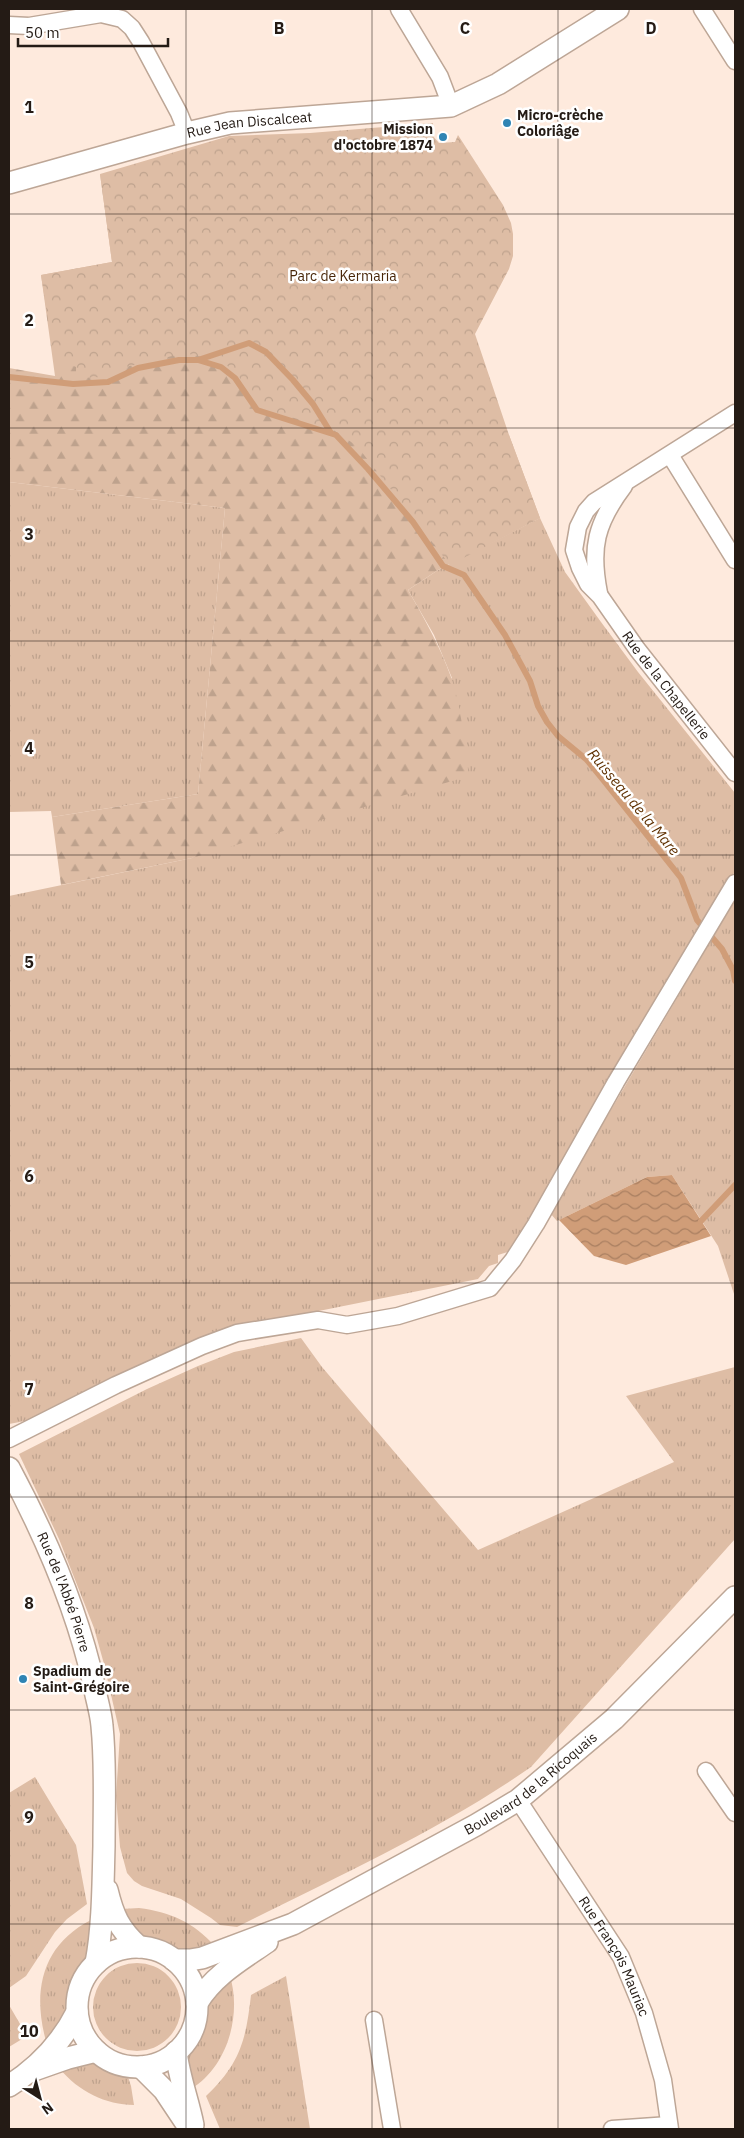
<svg xmlns="http://www.w3.org/2000/svg" width="744" height="2138" font-family="'IBM Plex Sans',sans-serif">
  <style>
    .grass { fill: url(#grass-tufts) }
    .forest { fill: url(#forest-firs) }
    .park { fill: url(#park-crowns) }
    .water { fill: url(#water-waves) }
    .lines { fill: none; stroke-linecap: round; stroke-linejoin: round }
    .stream { stroke: #d09d78; stroke-width: 6 }
    .minor-casing { stroke: #bda696; stroke-width: 19 }
    .tertiary-casing { stroke: #bda696; stroke-width: 24 }
    .minor { stroke: #fff; stroke-width: 16 }
    .tertiary { stroke: #fff; stroke-width: 21 }
    .grid { fill: none; stroke: #241b15; stroke-width: 1; stroke-opacity: 0.55 }
    .poi-dot { fill: #2f84b4; stroke: #fff; stroke-width: 2 }
    .labels { text-anchor: middle; dominant-baseline: central; stroke-width: 5; stroke-linejoin: round; paint-order: stroke }
    .poi-label { font-size: 14px; font-weight: bold; fill: #241b15; stroke: #fff; text-anchor: start }
    .street-label { font-size: 14px; fill: #241b15; stroke: #fff }
    .park-label { font-size: 14px; fill: #49270a; stroke: #fff }
    .water-label { font-size: 15px; font-style: italic; fill: #5f3001; stroke: #fff }
    .grid-label { font-size: 16px; text-anchor: middle; font-weight: bold; fill: #241b15; stroke: #fff; stroke-width: 5; stroke-linejoin: round; paint-order: stroke }
  </style>
  <defs>
    <pattern id="grass-tufts" width="24" height="20" patternUnits="userSpaceOnUse" patternTransform="scale(1.25)"><rect width="24" height="20" fill="#debda5"/><path d="M3 7l-1-3M5 7V3M7 7l1-3M15 17l-1-3M17 17v-4M19 17l1-3" fill="none" stroke="#bea28d"/></pattern>
    <pattern id="forest-firs" width="22" height="20" patternUnits="userSpaceOnUse" patternTransform="scale(1.25)"><rect width="22" height="20" fill="#debda5"/><path d="M5 1l3.5 6h-7zM16 11l3.5 6h-7z" fill="#bea28d"/></pattern>
    <pattern id="park-crowns" width="20" height="18" patternUnits="userSpaceOnUse" patternTransform="scale(1.25)"><rect width="20" height="18" fill="#debda5"/><path d="M2 6a3 3 0 1 1 6 0M12 15a3 3 0 1 1 6 0" fill="none" stroke="#bea28d"/></pattern>
    <pattern id="water-waves" width="16" height="10" patternUnits="userSpaceOnUse" patternTransform="scale(1.25)"><rect width="16" height="10" fill="#d09d78"/><path d="M0 5q4-4 8 0t8 0" fill="none" stroke="#a97f61"/></pattern>
  </defs>
  <rect width="100%" height="100%" fill="#feeadd"/>
  <path class="grass" d="M9,482L225,508L198,794L52,817L51,811L9,812Z
    M540,518L565,572L601,622L638,672L735,793V871L542,1204L514,1250L498,1255V1263L489,1266L478,1279L219,1331L25,1421L9,1424V896L192,858L452,678L434,635L408,590L438,570Z
    M735,900V1297L718,1246L672,1175L647,1177L557,1221L550,1213Z
    M301,1338L322,1367L478,1550L674,1462L626,1396L735,1367V1539L531,1767C439,1831 336,1877 237,1927L220,1925L211,1918L181,1899L142,1886L134,1881L127,1873L120,1847L116,1796L120,1734L104,1664L94,1628L59,1539L19,1454L147,1389L198,1366L234,1352Z
    M35,1777L76,1845L87,1904L67,1919L55,1932L26,1976L9,1988V1793Z
    M139,1908C170,1912 193,1922 215,1946L182,1955L172,1947L144,1937L131,1928L122,1909Z
    M91,1920V1948L73,1979L68,1994L67,2010L46,2041C32,1991 42,1945 91,1920Z
    M93 2007a44 44 0 1 1 88 0a44 44 0 1 1-88 0Z
    M230,1976C242,2016 227,2067 191,2089L186,2057L195,2045L203,2029L208,2002Z
    M286,1976L310,2129H220L206,2096C240,2064 246,2040 251,1995Z
    M9,2005L27,2036L9,2047Z
    M90,2060L113,2072L128,2077L131,2086L134,2105C106,2105 78,2091 60,2069Z"/>
  <path class="forest" d="M100,174L509,435L540,518L438,570L408,590C424,618 440,646 451,677C462,709 464,743 469,776L192,858L61,885L52,817L198,794L225,508L9,482V368L55,376L41,275L112,262Z"/>
  <path class="park" d="M433,123L432,135L439,143L455,142L458,135L503,205L511,223L513,234V256L509,269L475,334L509,435L540,518L450,565L357,446L332,429L263,409L252,398L238,375L223,362L185,353L125,367L103,377L76,378V367L54,358L41,275L112,262L100,174L229,136L310,133Z"/>
  <path class="water" d="M672,1175L711,1236L626,1265L594,1256L559,1220L647,1177Z"/>
  <g class="lines">
    <path class="stream" d="M198,360L249,343L266,352L293,380L313,404L331,433
      M9,377L73,384L108,382L138,368L179,360H198L221,367L235,378L257,410L336,435L368,469L413,522L443,566L464,575L505,635L530,681L538,706L547,722L558,736L587,760L605,782L681,878L697,920L722,949L733,970L735,981
      M701,1221L735,1185"/>
    <g class="minor-casing">
      <g id="minor">
        <path d="M399,9L440,77L451,106"/>
        <path d="M702,9L735,61"/>
        <path d="M9,25L29,26L101,14L122,19L132,28L141,42L179,113L187,133"/>
        <path id="s1" d="M735,413L594,502L586,511L578,527L574,550L580,568L588,584L600,596L637,649L735,773"/>
        <path d="M670,455L735,560"/>
        <path d="M599,593C590,548 596,523 624,486"/>
        <path d="M9,1439L116,1385L202,1346L237,1333L318,1320L347,1325L398,1316L490,1288L513,1260L536,1224L616,1082L735,883"/>
        <path d="M706,1771L735,1813"/>
        <path id="s2" d="M518,1800L621,1957L644,2013L663,2080L670,2129"/>
        <path d="M374,2020L392,2129"/>
        <path d="M612,2129L669,2125"/>
      </g>
    </g>
    <g class="tertiary-casing">
      <g id="tertiary">
        <path id="s3" d="M9,183L187,133L230,123L451,106L498,84L618,9"/>
        <path id="s4" d="M9,1468C46,1537 77,1608 94,1685C96,1698 101,1712 102,1726C106,1766 104,1806 104,1846C103,1883 103,1927 96,1963"/>
        <path d="M107,1890C113,1915 119,1929 139,1947"/>
        <circle cx="137" cy="2007" r="60"/>
        <path id="s5" d="M174,1960H190L202,1958L293,1924L476,1825L518,1800L614,1719L735,1597"/>
        <path d="M197,2003C214,1975 241,1960 267,1942"/>
        <path d="M176,2052C179,2077 188,2100 193,2125"/>
        <path d="M141,2067L164,2090L190,2129"/>
        <path d="M31,2071L68,2058L96,2051"/>
        <path d="M9,2086C37,2068 62,2042 77,2012"/>
      </g>
    </g>
    <use href="#minor" class="minor"/>
    <use href="#tertiary" class="tertiary"/>
  </g>
  <path class="grid" d="M186,9V2129M372,9V2129M558,9V2129M9,214H735M9,428H735M9,641H735M9,855H735M9,1069H735M9,1283H735M9,1497H735M9,1710H735M9,1924H735"/>
  <g class="poi-dot">
    <circle cx="507" cy="123" r="5"/>
    <circle cx="443" cy="137" r="5"/>
    <circle cx="23" cy="1679" r="5"/>
  </g>
  <g class="labels">
    <g class="poi-label">
      <text x="517" y="115">Micro-crèche<tspan x="517" dy="16">Coloriâge</tspan></text>
      <text x="433" y="129" text-anchor="end">Mission<tspan x="433" dy="16">d'octobre 1874</tspan></text>
      <text x="33" y="1671">Spadium de<tspan x="33" dy="16">Saint-Grégoire</tspan></text>
    </g>
    <g class="street-label">
      <text stroke="none"><textPath href="#s3" startOffset="248">Rue Jean Discalceat</textPath></text>
      <text stroke="none"><textPath href="#s1" startOffset="385">Rue de la Chapellerie</textPath></text>
      <text stroke="none"><textPath href="#s4" startOffset="136">Rue de l'Abbé Pierre</textPath></text>
      <text stroke="none"><textPath href="#s5" startOffset="402">Boulevard de la Ricoquais</textPath></text>
      <text stroke="none"><textPath href="#s2" startOffset="184">Rue François Mauriac</textPath></text>
    </g>
    <g class="park-label">
      <text x="343" y="276">Parc de Kermaria</text>
    </g>
    <g class="water-label">
      <text transform="translate(634 802) rotate(50)">Ruisseau de la Mare</text>
    </g>
  </g>
  <g class="grid-label">
    <text x="279" y="34">B</text>
    <text x="465" y="34">C</text>
    <text x="651" y="34">D</text>
    <text x="29" y="113">1</text>
    <text x="29" y="326">2</text>
    <text x="29" y="540">3</text>
    <text x="29" y="754">4</text>
    <text x="29" y="968">5</text>
    <text x="29" y="1182">6</text>
    <text x="29" y="1395">7</text>
    <text x="29" y="1609">8</text>
    <text x="29" y="1823">9</text>
    <text x="29" y="2037">10</text>
  </g>
  <rect width="744" height="2138" fill="none" stroke="#241b15" stroke-width="20"/>
  <g transform="translate(40 2098) rotate(144)" stroke="#ffffff" stroke-width="4" paint-order="stroke">
  <path d="M0-4L9 19L0 12L-9 19Z" fill="#241b15"/>
  <text y="-8" font-size="14" font-weight="bold" text-anchor="middle" fill="#241b15">N</text>
  </g>
  <path d="M18 38v8h150v-8" fill="none" stroke="#241b15" stroke-width="2.5"/>
  <text x="25" y="38" font-size="15" fill="#241b15" stroke="#ffffff" stroke-width="4" paint-order="stroke">50 m</text>
</svg>
